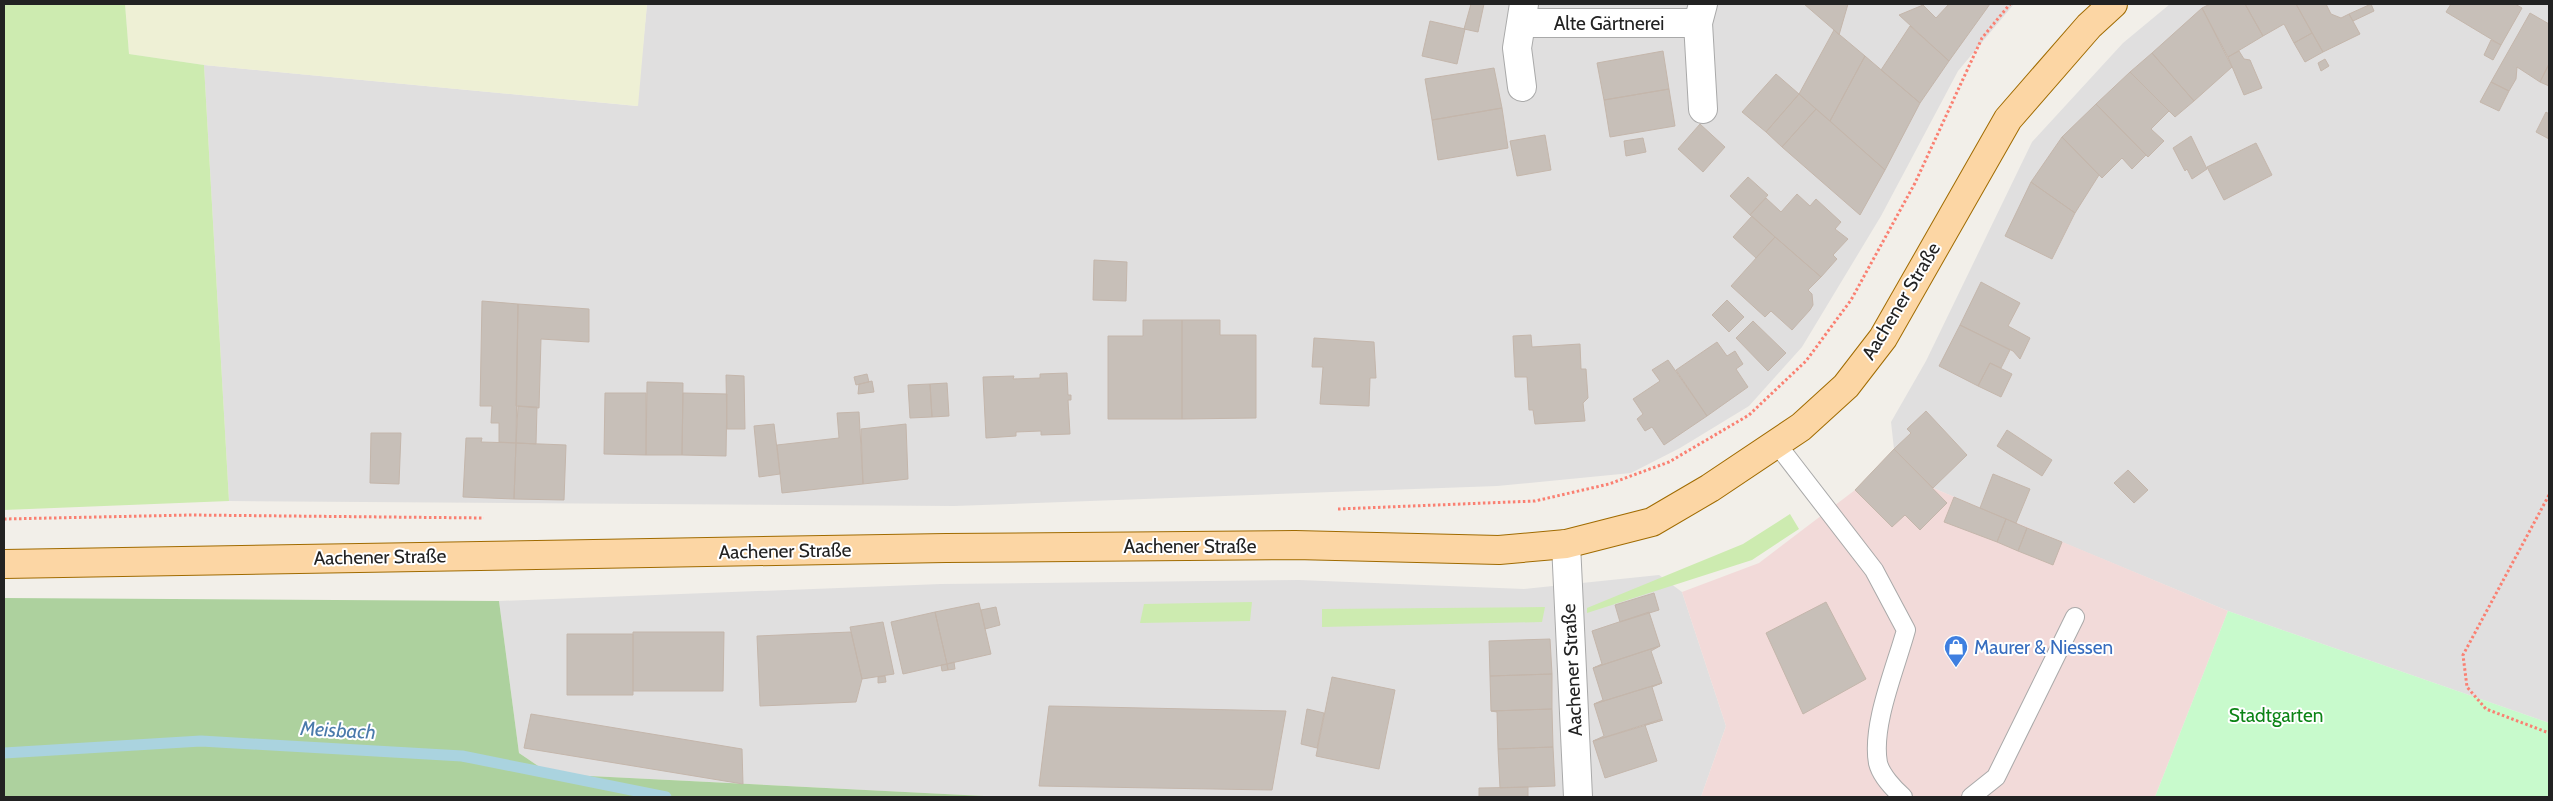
<svg xmlns="http://www.w3.org/2000/svg" width="2553" height="801" font-family="Cabin,sans-serif">
  <style>
    .residential { fill: #e0dfdf }
    .commercial { fill: #f2dad9 }
    .farmland { fill: #eef0d5 }
    .grass { fill: #cdebb0 }
    .forest { fill: #add19e }
    .park { fill: #c8facc }
    .lines { fill: none; stroke-linecap: round; stroke-linejoin: round }
    .stream { stroke: #aad3df; stroke-width: 11 }
    .building { fill: #c7bfb8; stroke: #c4b6ab }
    .service-casing { stroke: #a9a9a9; stroke-width: 20 }
    .minor-casing { stroke: #a9a9a9; stroke-width: 30 }
    .primary-casing { stroke: #a06b00; stroke-width: 30 }
    .path { stroke: #fa8072; stroke-width: 3; stroke-dasharray: 2.5 2.5; stroke-linecap: butt }
    .service { stroke: #fff; stroke-width: 18 }
    .minor { stroke: #fff; stroke-width: 28 }
    .primary { stroke: #fcd6a4; stroke-width: 28 }
    .labels { text-anchor: middle; dominant-baseline: central; stroke-width: 4; stroke-linejoin: round; paint-order: stroke }
    .street-label { font-size: 19px; fill: #222; stroke: #fff }
    .shop-label { font-size: 19px; fill: #366cbe; stroke: #fff; text-anchor: start }
    .park-label { font-size: 19px; fill: #0c8416; stroke: #fff }
    .water-label { font-size: 20px; font-style: italic; fill: #4a7aab; stroke: #fff }
  </style>
  <rect width="100%" height="100%" fill="#f2efe9"/>
  <path class="residential" d="M647,4H2014L1958,71L1881,216L1802,347L1749,406L1680,448L1631,473L1497,486L954,506L229,501L204,65L637,106Z
    M2170,4H2549V723L2228,611L2006,519L1933,488L1894,449L1891,422L1926,361L2032,142L2123,43Z
    M1659,575L1682,592L1726,726L1701,797H1004L550,774L519,753L499,601L941,584L1299,580L1524,589Z"/>
  <path class="commercial" d="M1894,449L1933,488L2228,611L2155,797H1701L1726,726L1682,592L1759,563L1855,490Z"/>
  <path class="farmland" d="M125,4H647L638,106L204,65L129,54Z"/>
  <path class="grass" d="M4,4H125L129,54L204,65L229,501L4,510Z
    M1790,514L1799,529L1752,560L1587,613V608L1743,544Z
    M1252,602L1250,621L1140,623L1144,604Z
    M1545,607L1542,622L1322,627V609Z"/>
  <path class="forest" d="M4,598L499,601L519,753L550,774L1004,797H4Z"/>
  <path class="park" d="M2228,611L2549,723V797H2155Z"/>
  <g class="lines">
    <path class="stream" d="M4,753L201,741L462,756L666,797"/>
  </g>
  <path class="building" d="M1471,4H1484L1478,32L1464,29Z
    M1804,4H1848L1839,35L1834,30Z
    M1949,4H1990L1949,61L1899,15L1923,5L1936,18Z
    M2210,4H2245L2263,36L2228,57L2202,8Z
    M2245,4H2296L2312,33L2294,43L2284,24L2263,36Z
    M2296,4H2326L2331,14L2341,18L2349,14L2360,34L2323,52Z
    M2371,4L2374,11L2353,21L2349,14Z
    M2451,4H2515L2522,8L2501,45L2446,12Z
    M2202,8L2232,67L2194,101L2152,53Z
    M2530,13L2549,24V64L2540,82L2517,67L2516,79L2509,91L2491,82Z
    M1430,21L1465,29L1457,64L1422,56Z
    M1910,26L1949,61L1920,103L1881,70Z
    M1834,30L1865,56L1830,121L1799,94Z
    M2312,33L2323,52L2305,62L2294,43Z
    M2491,40L2501,45L2493,60L2484,55Z
    M1663,51L1669,89L1604,100L1597,63Z
    M2239,51L2244,59L2250,60L2262,88L2244,95L2228,57Z
    M2152,53L2194,101L2175,117L2130,72Z
    M1865,56L1920,103L1885,170L1830,121Z
    M2325,59L2329,66L2321,71L2318,63Z
    M2549,64V86L2540,82Z
    M1494,68L1502,108L1432,120L1425,79Z
    M2130,72L2169,111L2151,129L2164,141L2148,157L2096,104Z
    M1776,74L1799,94L1766,132L1742,112Z
    M2491,82L2509,91L2499,111L2480,102Z
    M1669,89L1675,126L1610,137L1604,100Z
    M1799,94L1816,109L1782,147L1766,132Z
    M2096,104L2146,155L2132,169L2122,158L2102,178L2062,137Z
    M1502,108L1508,148L1438,160L1432,120Z
    M1816,109L1885,170L1860,215L1782,147Z
    M2546,112L2549,114V139L2536,132Z
    M1700,124L1725,147L1703,172L1678,149Z
    M1545,135L1551,170L1517,176L1510,141Z
    M2191,136L2207,169L2192,179L2187,169L2185,171L2173,148Z
    M2062,137L2099,175L2075,213L2031,182Z
    M1643,138L1646,152L1626,156L1624,141Z
    M2256,143L2272,175L2224,200L2207,167Z
    M1748,177L1768,195L1750,215L1730,196Z
    M2031,182L2075,213L2052,259L2005,236Z
    M1797,194L1810,206L1816,199L1841,222L1835,229L1848,239L1833,255L1837,259L1821,277L1750,215L1766,198L1781,212Z
    M1752,216L1775,237L1756,258L1733,237Z
    M1775,237L1821,277L1808,290L1812,294L1813,305L1810,310L1792,330L1771,311L1765,317L1731,286Z
    M1094,260L1127,262L1126,301L1093,300Z
    M1981,282L2020,303L2008,326L2030,338L2020,359L2013,351L1960,325Z
    M1727,300L1744,317L1729,332L1712,315Z
    M482,301L518,304L516,443L499,442V423H491L492,406H480Z
    M518,304L589,309V342L541,339L539,408L516,406Z
    M1143,320H1182V419H1108V336H1143Z
    M1182,320H1220V335H1256V418L1182,419Z
    M1753,321L1786,353L1768,371L1736,338Z
    M1960,325L2010,350L2001,368L1990,363L1978,386L1939,366Z
    M1531,335L1532,347L1580,344L1581,369H1586L1588,398L1583,403L1585,421L1535,424L1533,410H1529L1527,377H1515L1513,336Z
    M1314,338L1374,342L1376,378H1370L1369,406L1320,404L1323,367H1312Z
    M1717,342L1727,356L1735,351L1743,364L1736,369L1748,387L1707,416L1676,370Z
    M1668,360L1707,416L1664,445L1652,427L1645,431L1637,419L1643,414L1633,399L1660,381L1652,370Z
    M1990,363L2012,374L2001,397L1978,386Z
    M1067,373L1068,395H1071V400H1068L1070,434L1041,435V431L1016,432V436L986,438L983,377L1014,376L1013,379L1040,378V374Z
    M867,374L869,382L856,385L854,377Z
    M726,375L744,376L745,429H727Z
    M872,381L874,392L858,394L859,384Z
    M647,382L683,383L682,455H646Z
    M947,383L949,416L932,417L930,384Z
    M930,384L932,417L910,418L908,385Z
    M605,393H646V455L604,454Z
    M683,393L727,394L726,456L682,455Z
    M518,406L537,407L536,444L516,443Z
    M1926,411L1967,455L1933,488L1894,449L1911,433L1907,429Z
    M859,412L863,484L782,493L777,445L839,438L837,413Z
    M774,424L780,474L759,477L754,426Z
    M906,424L908,479L863,484L861,429Z
    M2007,430L2052,460L2042,476L1997,446Z
    M371,433H401L399,484L370,483Z
    M466,438H482L481,442L516,443L514,499L463,497Z
    M516,443L566,445L564,500L514,499Z
    M1894,449L1947,503L1920,530L1905,515L1892,527L1855,490Z
    M2128,470L2148,490L2134,503L2114,483Z
    M1993,474L2030,489L2016,523L1980,508Z
    M1954,497L2006,519L1997,542L1944,522Z
    M2006,519L2027,528L2018,551L1997,542Z
    M2027,528L2062,542L2053,565L2018,551Z
    M1654,593L1659,610L1620,622L1615,605Z
    M1826,602L1866,679L1803,714L1766,633Z
    M979,603L991,654L947,664L935,612Z
    M996,607L1000,625L985,629L981,610Z
    M935,612L947,664L903,674L891,622Z
    M1649,612L1660,646L1593,668L1602,664L1592,631Z
    M883,622L894,674L862,679L850,627Z
    M633,632H724L723,691H633Z
    M851,632L862,679L856,702L760,706L757,636Z
    M567,634H633V695H567Z
    M1550,639L1552,674L1490,676L1489,641Z
    M1660,646L1651,651L1662,683L1594,704L1603,700L1593,668Z
    M954,662L955,669L948,670L947,664Z
    M947,664L948,670L942,671L941,665Z
    M1552,674V709L1491,711L1490,676Z
    M885,676L886,682L878,683V677Z
    M1332,677L1395,690L1379,769L1316,756Z
    M1662,683L1652,687L1662,719L1593,741L1604,736L1594,704Z
    M1049,706L1286,711L1272,790L1039,786Z
    M1307,709L1324,713L1317,748L1301,744Z
    M1552,709L1553,747L1498,749L1497,712L1491,711Z
    M531,714L742,749L743,784L524,748Z
    M1663,720L1645,725L1657,761L1605,778L1593,741Z
    M1553,747L1555,786L1500,788L1498,749Z
    M1528,787V797H1479V788Z"/>
  <g class="lines">
    <g class="service-casing">
      <path id="service" d="M1776,443L1874,570L1906,630C1896,667 1871,725 1878,763C1881,775 1894,789 1903,797
        M1971,797L1996,777L2075,617"/>
    </g>
    <g class="minor-casing">
      <path id="minor" d="M1521,23H1698L1703,4
        M1698,23L1703,109
        M1522,87L1517,48L1524,4
        M1566,544L1578,797"/>
    </g>
    <g class="primary-casing">
      <path id="primary" d="M4,564L946,548L1295,545L1499,550L1566,544L1652,522L1710,488L1801,427L1846,386L1883,338L2008,119L2089,26L2113,4"/>
    </g>
    <path class="path" d="M2549,495L2463,655L2467,687L2486,709L2549,733
      M1338,509L1535,501L1609,484L1669,462L1749,415L1806,361L1851,300L1915,183L1982,38L2010,4
      M4,519L191,515L484,518"/>
    <use href="#service" class="service"/>
    <use href="#minor" class="minor"/>
    <use href="#primary" class="primary"/>
  </g>
  <defs>
    <g id="shop-pin" transform="scale(1.25)"><path d="M0 17L-7.5 6A9.5 9.5 0 1 1 7.5 6Z" fill="#3f7fe0" stroke="#fff"/><path d="M-5-2.5h2.3a2.7 3.5 0 0 1 5.4 0H5L5.5 6h-11ZM-1.5-2.5h3a1.5 2.3 0 0 0-3 0Z" fill="#fff"/></g>
  </defs>
  <g fill-rule="evenodd">
    <use href="#shop-pin" x="1956" y="647"/>
  </g>
  <g class="labels">
    <g class="street-label">
      <text x="1609" y="23">Alte Gärtnerei</text>
      <text transform="translate(1901 301) rotate(-59)">Aachener Straße</text>
      <text x="1190" y="546">Aachener Straße</text>
      <text transform="translate(785 551) rotate(-1)">Aachener Straße</text>
      <text transform="translate(380 557) rotate(-1)">Aachener Straße</text>
      <text transform="translate(1572 670) rotate(-93)">Aachener Straße</text>
    </g>
    <g class="shop-label">
      <text x="1974" y="647">Maurer &amp; Niessen</text>
    </g>
    <g class="park-label">
      <text x="2276" y="715">Stadtgarten</text>
    </g>
    <g class="water-label">
      <text transform="translate(338 730) rotate(3)">Meisbach</text>
    </g>
  </g>
  <rect width="2553" height="801" fill="none" stroke="#222222" stroke-width="10"/>
</svg>
